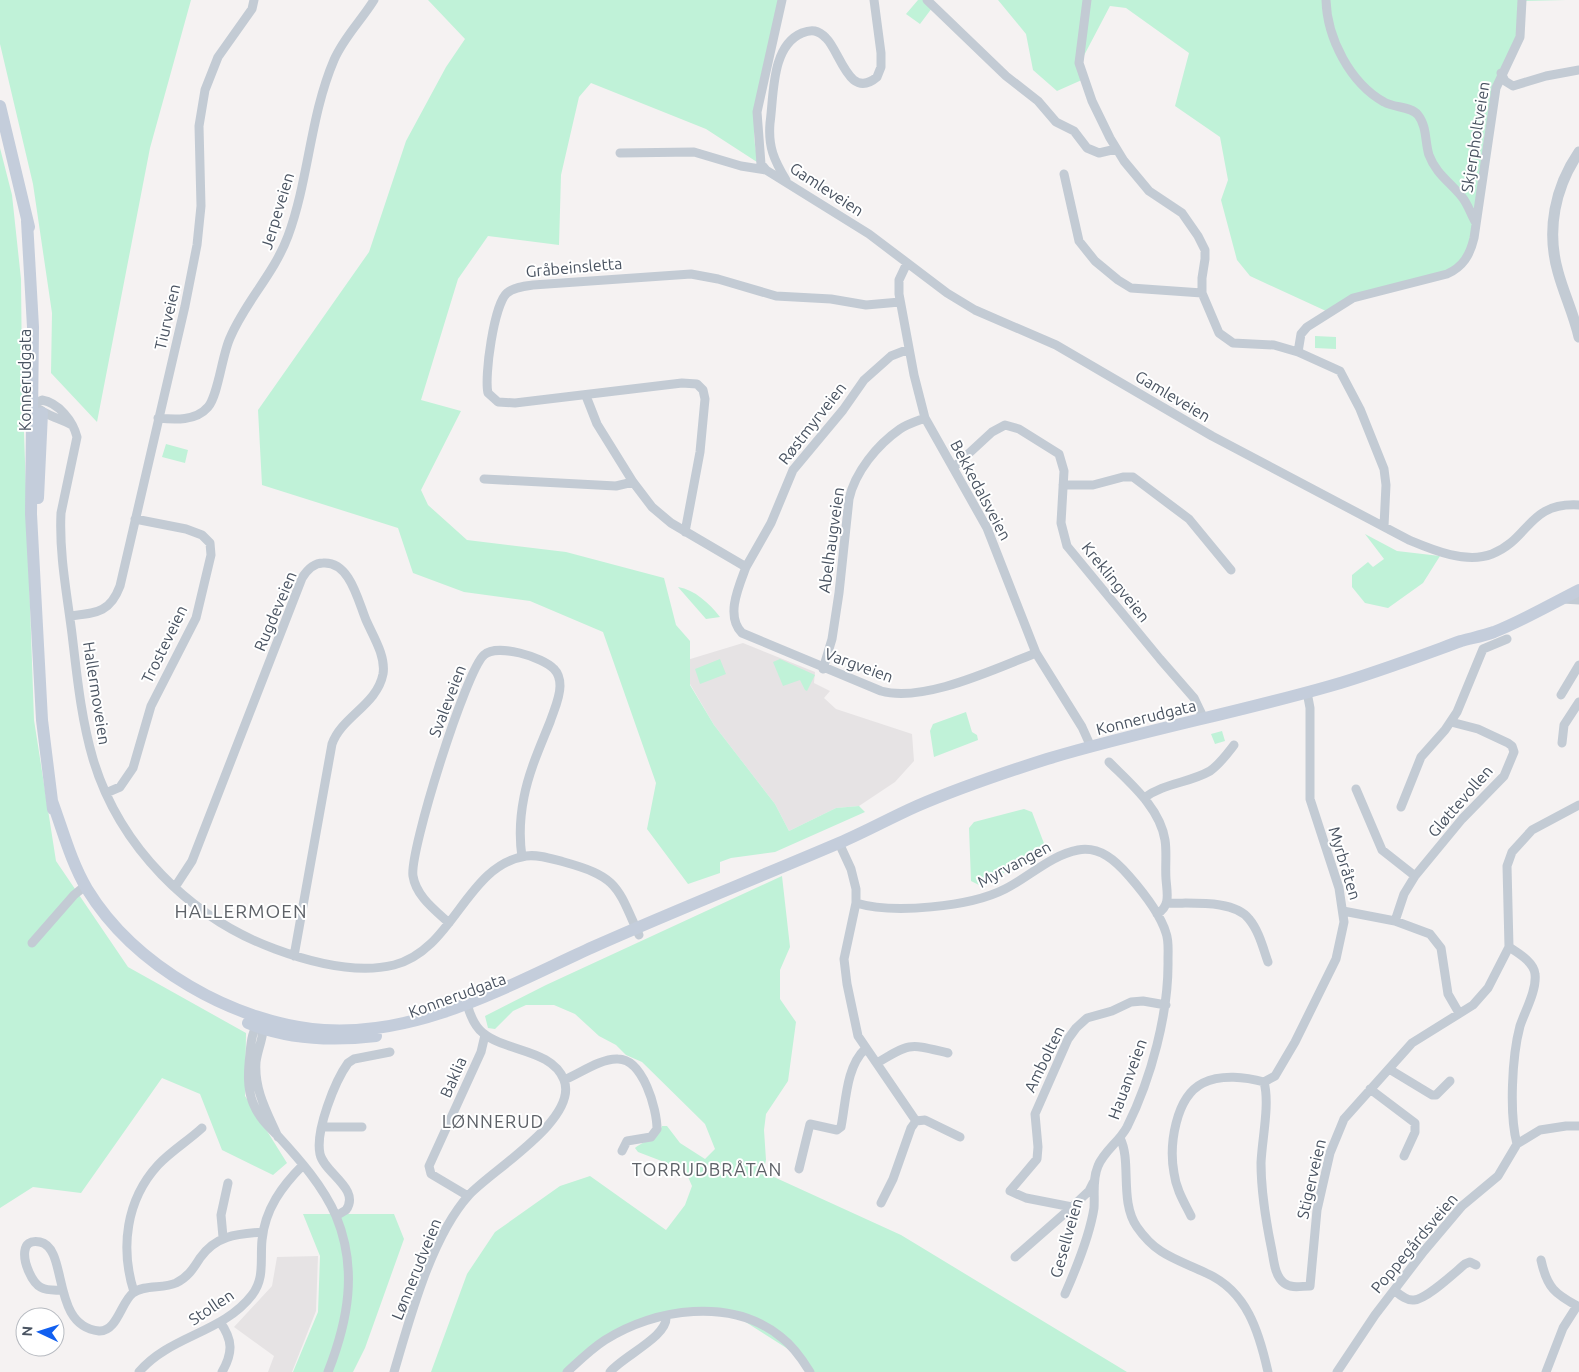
<svg xmlns="http://www.w3.org/2000/svg" width="1579" height="1372" font-family="Ubuntu,sans-serif">
  <style>
    .education { fill: #e6e3e4 }
    .green { fill: #c0f2d8 }
    .lines { fill: none; stroke-linecap: round; stroke-linejoin: round }
    .minor { stroke: #c3cbd4; stroke-width: 9 }
    .tertiary { stroke: #c3cbd4; stroke-width: 11 }
    .secondary { stroke: #c4cddb; stroke-width: 12 }
    .labels { text-anchor: middle; dominant-baseline: central; stroke-width: 4; stroke-linejoin: round; paint-order: stroke }
    .street-label { font-size: 16px; fill: #495361; stroke: #fff }
    .neighbourhood-label { font-size: 18px; letter-spacing: 1px; fill: #5e6268; stroke: #fff }
    .quarter-label { font-size: 19px; letter-spacing: 1px; fill: #5e6268; stroke: #fff }
  </style>
  <rect width="100%" height="100%" fill="#f5f2f2"/>
  <path class="education" d="M743,643L815,672L814,683L830,691L824,698L836,709L912,734L914,761L895,782L859,806L836,808L789,831L775,804L714,725L690,684L687,660Z
    M318,1256L316,1311L292,1372H268L274,1356L234,1327L272,1286L277,1257Z"/>
  <path class="green" d="M0,0H191L150,148L97,422L51,373L52,313L33,184L0,44Z
    M428,0H781C770,44 742,123 760,164L706,129L591,83L579,97L561,175L559,245L488,236L458,279L421,400L461,411L421,490L428,505L467,540L566,552L664,578L676,625L690,641V685L714,725L775,804L789,831L836,808L859,806L865,812L775,852L731,858L720,862V873L688,884L647,829L656,783L603,632L530,601L464,592L413,573L398,528L262,485L258,410L369,252L406,141L446,67L465,39Z
    M918,0H923L932,8L920,24L906,14Z
    M998,0H1566L1522,1L1521,32L1501,74L1476,230L1460,267L1326,311L1250,276L1237,260L1221,200L1228,180L1220,137L1175,106L1189,53L1126,8L1110,6L1079,65L1084,79L1057,91L1033,70L1026,34Z
    M0,148L12,195L21,279L22,375L34,720L56,861L128,967L246,1033L245,1096L287,1163L273,1175L222,1150L200,1094L162,1078L81,1193L33,1187L0,1208Z
    M1315,336L1336,337V349L1315,348Z
    M166,444L188,450L185,463L162,457Z
    M1365,534L1397,551L1440,556L1423,583L1388,608L1365,603L1352,587V575L1368,562L1373,567L1384,559Z
    M678,587C695,590 709,603 720,617L706,619Z
    M720,659L726,674L700,684L695,669Z
    M780,659L815,675L807,691L805,690L800,680L783,686L773,662Z
    M966,712L972,732L977,735L978,740L934,757L930,731L933,724Z
    M1222,731L1225,741L1215,744L1211,734Z
    M1024,809L1032,812L1045,846L1042,851L981,886L971,881L969,828L974,822Z
    M782,876L790,947L780,970V999L796,1022L788,1081L766,1114L764,1130L766,1160L763,1172L901,1235L1127,1372H1157H810L799,1356L733,1314L700,1311L623,1330L570,1372H431L467,1274L495,1232L560,1186L590,1176L666,1230L685,1205L692,1186L685,1170L638,1152L635,1148C647,1138 655,1143 662,1126H667L680,1143L705,1159L715,1149L705,1124L642,1062L626,1055L616,1045L599,1036L575,1014L554,1005H526L513,1011L495,1029L488,1028L485,1016L546,985Z
    M303,1214H394L404,1239L365,1348L353,1372H293L318,1312L320,1256Z"/>
  <g class="lines">
    <path class="minor" d="M782,0L757,112L761,164L766,170L869,234L947,293L975,310L1056,345L1212,436L1409,540C1433,550 1466,564 1492,554C1530,539 1528,502 1579,505
      M927,0L1006,76L1038,101L1056,122L1074,131L1087,148L1099,153L1116,149
      M1087,0L1079,63L1092,101L1110,138L1124,161L1149,191L1182,213L1198,236L1205,250V259L1202,278V293L1219,333L1233,343L1274,345L1298,352L1340,371L1360,409L1384,469L1386,485L1384,526
      M1326,0C1327,38 1350,83 1384,102C1394,108 1411,106 1418,115C1427,126 1425,143 1429,155C1436,174 1450,182 1462,197C1468,204 1471,215 1476,223
      M1501,73L1505,81L1513,86L1546,76L1579,70
      M620,153L694,152L741,166L766,170
      M1064,174L1079,241L1095,261L1118,280L1131,288L1202,293
      M786,180C774,160 768,147 770,123C774,95 771,46 802,33C812,29 818,30 826,38C840,51 849,101 877,77L881,67V53L874,0
      M907,263L899,280V294L914,375L925,418L987,528L1036,653L1082,727L1091,747
      M1298,352L1301,334L1307,327L1353,298L1447,274C1463,267 1470,255 1474,238L1496,88L1520,37L1522,0
      M586,396L597,424L633,482L652,507L671,523L746,567L771,523L793,470L843,410L864,380L891,356L909,349
      M158,418C175,420 196,421 208,407C218,396 222,355 230,338C245,302 274,274 288,236C309,179 310,116 334,60C344,37 361,21 374,0
      M72,425C59,418 43,415 33,404L42,400C59,403 73,421 77,437L61,513C59,554 67,594 72,634C77,676 81,718 93,759C119,846 190,918 275,949C310,962 357,974 394,965C454,950 466,865 526,856C538,854 552,859 564,862C618,877 617,886 639,935
      M953,468L992,432L1005,425L1019,429L1059,454L1064,471L1061,523L1067,546L1160,659L1194,698L1204,719
      M484,479L616,486L633,482
      M1063,485H1093L1123,477H1133L1189,519L1231,570
      M685,532L700,452L705,399L703,390L697,384L682,383L515,403L498,402L488,393C484,377 494,304 507,293C514,287 525,286 533,285L691,274L718,279L776,296L831,299L866,305L900,302
      M746,567C739,586 725,616 742,633L881,691C924,703 994,669 1036,653
      M1563,599L1579,600
      M70,616C96,613 110,613 120,586L185,306L197,245L201,206L199,126L205,90L218,57L252,9L254,0
      M823,669L832,639L839,593L849,499C855,472 877,445 900,429C907,424 917,421 925,418
      M1561,695L1579,665
      M1562,743L1564,725L1579,702
      M1109,762C1131,784 1160,808 1165,840C1167,853 1165,866 1166,879C1167,893 1171,906 1157,914
      M1356,789L1382,850L1415,876
      M106,793L120,787L133,768L151,706L196,618L211,555L210,543L202,535L186,529L135,519
      M1144,798C1164,783 1189,783 1210,771C1220,764 1227,754 1234,745
      M1401,807L1421,757L1445,730L1457,712L1483,649L1507,639
      M839,843L851,869L856,889V903L844,959L847,984L858,1036L916,1121
      M175,887L192,861L302,578C307,570 313,563 323,563C350,561 358,601 366,620C373,636 386,656 383,674C377,705 342,716 332,744L294,956
      M856,903C893,914 970,907 1005,889C1029,877 1051,855 1078,850C1100,846 1116,861 1129,876C1143,892 1160,913 1166,933C1169,941 1168,951 1168,959C1169,1013 1151,1079 1127,1127C1119,1142 1104,1151 1098,1166C1092,1180 1095,1194 1094,1208C1090,1234 1076,1269 1065,1294
      M1167,903C1190,904 1234,899 1249,919C1259,931 1263,948 1268,962
      M1343,911L1395,921L1430,934L1441,948L1448,994L1459,1013
      M1395,921L1404,894L1415,876L1462,819L1504,776L1514,752L1512,746L1508,743L1478,729L1451,722
      M449,923C435,910 416,896 413,876C409,852 466,670 484,655C497,643 543,657 554,669C559,674 560,679 560,686C560,698 554,710 550,722C540,747 529,771 524,797C520,817 519,837 522,857
      M32,943L74,895L85,886
      M1509,947C1518,953 1534,962 1535,974C1537,990 1525,1011 1520,1026C1512,1056 1509,1114 1517,1144
      M877,1063C911,1042 910,1044 948,1053
      M1389,1069L1432,1095H1436L1450,1081
      M564,1080C579,1074 601,1058 618,1059C643,1059 657,1109 657,1129L651,1137L627,1141L622,1151
      M1264,1082C1270,1104 1262,1139 1261,1163C1261,1193 1266,1222 1272,1251C1274,1262 1275,1276 1284,1283C1292,1289 1301,1286 1310,1286L1317,1210L1330,1153L1344,1119L1412,1043L1473,1005L1488,988L1509,947L1507,866L1512,852L1532,830L1579,805
      M1370,1089L1415,1123V1132L1404,1156
      M322,1127H362
      M278,1137C267,1112 254,1090 256,1062C258,1047 266,1033 262,1019C252,1029 251,1041 250,1054C248,1071 247,1088 253,1103C259,1118 268,1126 278,1136C300,1160 323,1186 336,1216C358,1269 348,1321 328,1372
      M1120,1138C1132,1161 1119,1201 1137,1227C1157,1256 1177,1259 1206,1273C1247,1291 1259,1332 1268,1372
      M799,1169L810,1124L837,1130L841,1127C846,1102 846,1067 865,1049
      M1093,1183L1089,1191L1072,1207L1026,1198L1010,1191L1037,1159L1038,1147L1035,1114L1068,1039L1076,1028L1087,1018L1112,1011L1131,1002L1143,1001L1166,1005
      M468,1196L431,1174L429,1166L481,1052L485,1035
      M881,1203L893,1179L911,1128L916,1121L925,1120L960,1137
      M336,1216L346,1210C361,1189 324,1173 320,1154C315,1131 335,1081 348,1063L354,1059L390,1052
      M1191,1216C1184,1202 1176,1189 1174,1173C1169,1146 1175,1097 1203,1083C1221,1074 1246,1077 1264,1082L1275,1076L1295,1042L1336,959L1344,922L1339,888L1310,799V708L1307,692
      M223,1237L221,1215L228,1183
      M1015,1257L1072,1207
      M1541,1260C1547,1288 1555,1294 1579,1307
      M61,1290C43,1291 36,1288 29,1272C24,1261 19,1238 40,1242C69,1248 50,1326 99,1331C117,1332 121,1302 133,1293C144,1284 163,1289 176,1283C188,1277 193,1269 200,1258C216,1235 237,1234 263,1232
      M1394,1290C1399,1294 1406,1301 1414,1300C1427,1299 1454,1273 1465,1264L1470,1262L1476,1265
      M134,1292C120,1248 126,1200 158,1165C171,1151 188,1141 202,1128
      M220,1322C233,1340 233,1353 222,1372
      M139,1372C169,1336 223,1333 252,1295C265,1278 260,1260 262,1240C265,1209 282,1186 303,1165
      M394,1372C410,1318 431,1237 469,1195C492,1170 579,1119 564,1080C552,1049 506,1052 483,1033C474,1026 470,1015 467,1004
      M567,1372C579,1361 591,1349 605,1340C655,1308 732,1297 781,1337C793,1346 802,1359 810,1372
      M610,1372C623,1356 669,1336 666,1316
      M1337,1372L1375,1315L1424,1251L1462,1206L1498,1176L1517,1144L1540,1130L1566,1126H1579
      M1546,1372L1563,1328L1577,1306"/>
    <path class="tertiary" d="M1579,152C1555,187 1546,230 1558,272C1564,294 1574,315 1579,337"/>
    <path class="secondary" d="M0,106L29,227
      M27,221L33,327L31,514L42,720L53,809
      M38,498L42,413
      M52,801C63,831 71,862 87,889C134,966 235,1024 324,1030C421,1036 507,986 593,947C674,911 757,878 839,843C865,832 890,818 917,806C959,788 1003,773 1047,759C1140,731 1236,713 1330,686C1375,673 1417,657 1461,641C1472,638 1483,636 1494,632C1524,620 1551,604 1579,590
      M248,1023C289,1040 334,1041 376,1036"/>
  </g>
  <g class="labels">
    <g class="street-label">
      <text transform="translate(1475 137) rotate(-81)">Skjerpholtveien</text>
      <text transform="translate(827 189) rotate(33)">Gamleveien</text>
      <text transform="translate(277 211) rotate(-73)">Jerpeveien</text>
      <text transform="translate(574 267) rotate(-5)">Gråbeinsletta</text>
      <text transform="translate(167 317) rotate(-77)">Tiurveien</text>
      <text transform="translate(25 380) rotate(-90)">Konnerudgata</text>
      <text transform="translate(1173 396) rotate(31)">Gamleveien</text>
      <text transform="translate(812 423) rotate(-52)">Røstmyrveien</text>
      <text transform="translate(981 490) rotate(62)">Bekkedalsveien</text>
      <text transform="translate(831 540) rotate(-82)">Abelhaugveien</text>
      <text transform="translate(1116 582) rotate(51)">Kreklingveien</text>
      <text transform="translate(275 611) rotate(-67)">Rugdeveien</text>
      <text transform="translate(164 644) rotate(-64)">Trosteveien</text>
      <text transform="translate(859 665) rotate(20)">Vargveien</text>
      <text transform="translate(97 693) rotate(81)">Hallermoveien</text>
      <text transform="translate(447 701) rotate(-69)">Svaleveien</text>
      <text transform="translate(1146 717) rotate(-14)">Konnerudgata</text>
      <text transform="translate(1460 801) rotate(-49)">Gløttevollen</text>
      <text transform="translate(1345 863) rotate(73)">Myrbråten</text>
      <text transform="translate(1014 864) rotate(-28)">Myrvangen</text>
      <text transform="translate(457 995) rotate(-20)">Konnerudgata</text>
      <text transform="translate(1044 1059) rotate(-64)">Ambolten</text>
      <text transform="translate(453 1077) rotate(-66)">Baklia</text>
      <text transform="translate(1127 1079) rotate(-70)">Hauanveien</text>
      <text transform="translate(1311 1179) rotate(-77)">Stigerveien</text>
      <text transform="translate(1066 1238) rotate(-74)">Gesellveien</text>
      <text transform="translate(1414 1243) rotate(-50)">Poppegårdsveien</text>
      <text transform="translate(416 1269) rotate(-68)">Lønnerudveien</text>
      <text transform="translate(211 1307) rotate(-34)">Stollen</text>
    </g>
    <g class="neighbourhood-label">
      <text x="493" y="1121">LØNNERUD</text>
      <text x="707" y="1169">TORRUDBRÅTAN</text>
    </g>
    <g class="quarter-label">
      <text x="241" y="911">HALLERMOEN</text>
    </g>
  </g>
  <g transform="translate(40 1332) rotate(274)"><circle r="24" fill="#ffffff" stroke="#b6bac0"/>
  <path d="M0-4L9 19L0 12L-9 19Z" fill="#115ff0"/>
  <text y="-8" font-size="14" font-weight="bold" text-anchor="middle" fill="#495361">N</text>
  </g>
</svg>
